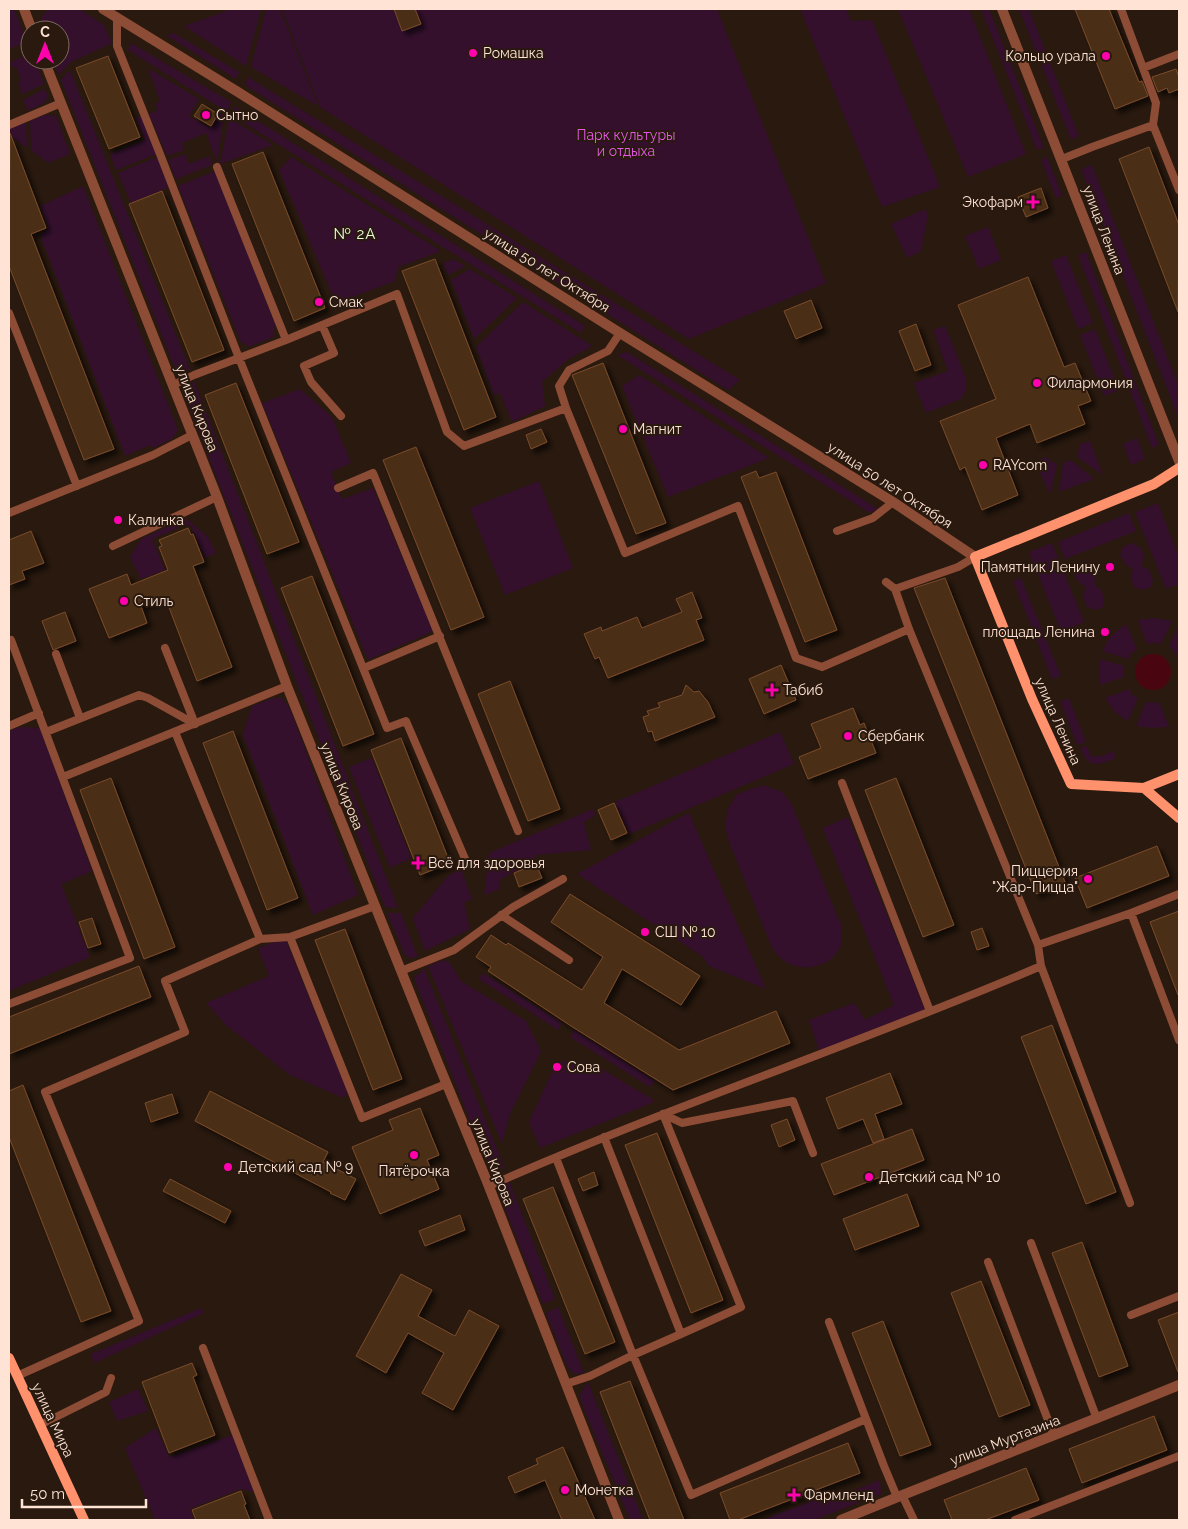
<svg xmlns="http://www.w3.org/2000/svg" width="1188" height="1529" font-family="Raleway,sans-serif">
  <style>
    .green { fill: #34102d }
    .water { fill: #4a0610 }
    .building { fill: #4c2e19; stroke: #7a4b29; filter: url(#shadow) }
    .lines { fill: none; stroke-linecap: round; stroke-linejoin: round }
    .service { stroke: #8c4c35; stroke-width: 8 }
    .minor { stroke: #8c4c35; stroke-width: 10 }
    .tertiary { stroke: #8c4c35; stroke-width: 10 }
    .secondary { stroke: #ff916d; stroke-width: 10 }
    .poi-dot { fill: #ff02ae; stroke: #29190e; stroke-width: 2 }
    .labels { text-anchor: middle; dominant-baseline: central; stroke-width: 4; stroke-linejoin: round; paint-order: stroke }
    .poi-label { font-size: 14px; fill: #ffe4d6; stroke: #29190e; text-anchor: start }
    .park-label { font-size: 14px; fill: #e558e9; stroke: #29190e }
    .street-label { font-size: 14px; fill: #ffe4d6; stroke: #29190e }
    .neighbourhood-label { font-size: 15px; letter-spacing: 1px; fill: #e8ffd8; stroke: #29190e }
  </style>
  <defs>
    <filter id="shadow"><feDropShadow dx="4.5" dy="4.5" stdDeviation="2.5" flood-color="#0009"/></filter>
  </defs>
  <rect width="100%" height="100%" fill="#29190e"/>
  <path class="green" d="M9,9H14L27,42L9,49Z
    M49,9H79L104,25L112,43L71,62L59,75L53,60H60V30H42V16Z
    M232,9H261L246,66L184,26Z
    M266,9H280L318,106L251,67Z
    M282,9H717L826,283L689,339L320,107Z
    M800,9H846L851,21L872,20L940,187L882,207Z
    M898,9H969L1026,154L968,177Z
    M981,9H989L1044,148L1037,150Z
    M1019,9H1029L1079,136L1071,140Z
    M174,33L239,72L236,79L166,35Z
    M131,43L231,102L227,112L128,50Z
    M30,54V60H35L44,84L22,94L18,83L21,80L16,67L13,68L10,62Z
    M148,68L199,99L189,116L210,128L219,113L224,116L217,163L206,133L182,143L184,150L167,156L149,114L158,110L155,104L160,101Z
    M70,70L190,370H178L174,366L61,80Z
    M248,77L740,380L728,390L245,85Z
    M45,89L48,97L44,103L28,111L23,100Z
    M234,106L585,326L581,333L231,115Z
    M44,115L56,116L70,154L48,163L31,150L30,121Z
    M142,116L157,154L116,170L110,154L145,140L136,118Z
    M229,118L273,145L220,164Z
    M26,122L27,148L9,135V129Z
    M185,154L189,164L209,156L212,165L176,179L168,160Z
    M157,157L169,187L131,203L118,173Z
    M291,157L441,251L398,267L395,281L336,303L279,170Z
    M1047,157L1062,195L1056,198L1041,160Z
    M1092,165L1179,387V419L1081,169Z
    M215,171L275,324L273,337L249,347L241,342L178,186Z
    M83,186L178,430L172,439L153,448L151,445L125,456L40,235L49,228L40,206Z
    M925,209L928,215L921,251L907,258L891,224Z
    M988,227L1001,260L979,269L965,236Z
    M1086,252L1159,445L1152,448L1078,255Z
    M1066,255L1093,323L1078,329L1051,261Z
    M454,259L465,266L448,275L443,263Z
    M470,269L517,298L474,339L451,280Z
    M523,302L592,346L567,360L542,382L545,406L512,422L500,393L494,395L476,347Z
    M945,326L965,376V391L961,399L926,413L914,383L948,371L933,330Z
    M1095,329L1119,390L1104,396L1080,335Z
    M627,352L878,509L870,513L617,355Z
    M639,375L769,458L668,497L622,386Z
    M194,381L398,908L385,907L184,394L188,386Z
    M300,389L332,417L351,463L331,472L342,499L373,488L433,631L368,660L262,403Z
    M1137,438L1145,459L1131,465L1123,444Z
    M1090,441L1103,475L1077,457L1080,444Z
    M1046,457L1057,465L1050,494L1035,462Z
    M1071,460L1094,479L1059,492L1063,463Z
    M539,481L573,568L505,595L470,508Z
    M1158,503L1179,558V584L1166,589L1135,512Z
    M1129,513L1136,531L1065,559L1058,542Z
    M186,518L208,537L216,553L205,558L191,526L185,525L152,539L165,570L141,579L130,557L141,539Z
    M1052,543L1084,622L1061,632L1029,552Z
    M1132,543L1141,548L1144,557L1141,566L1149,570L1153,580L1151,587L1142,590L1134,587L1131,578L1133,569L1125,564L1120,555L1123,547Z
    M1085,561C1096,568 1097,572 1094,584C1103,591 1105,595 1103,607L1095,610L1087,607L1083,596L1086,587C1076,581 1073,577 1076,566Z
    M1021,578L1061,676L1052,679L1013,581Z
    M1154,618L1172,621L1161,644L1154,643L1147,644L1138,620Z
    M1126,624L1137,649L1131,653L1128,659L1102,651L1111,636Z
    M1179,625V656H1178L1169,646Z
    M1100,659L1124,666V677L1100,685L1099,673Z
    M1129,689L1132,695L1138,698L1128,721L1115,712L1105,698Z
    M273,698H282L291,711L358,895L313,915L243,735L252,706Z
    M1069,698L1086,742L1077,745L1060,701Z
    M1146,702L1153,703L1159,702L1169,727L1152,728L1136,726Z
    M21,727L40,728L92,871L61,884L90,957L9,991V731Z
    M780,732L794,764L629,834L615,802Z
    M1087,746L1091,756H1102L1113,751L1116,758C1098,765 1089,770 1080,748Z
    M372,758L411,858L390,868L349,767Z
    M763,785L782,792L791,803L841,925C841,930 842,936 842,941C838,963 811,972 792,965C783,962 778,955 772,948L728,839L725,826L728,809L737,794Z
    M593,809L595,815L584,822L591,850L536,855L535,861L499,880L500,889L484,895L489,853Z
    M688,813H689L766,989L709,966L702,956L577,874Z
    M848,817L925,1010L819,1051L809,1020L854,1003L865,1020L894,1005L823,828Z
    M461,869L472,899L464,903L470,929L425,951L413,918L448,876Z
    M387,913H401L418,957L411,958L405,955Z
    M285,938L347,1091L346,1097H341L290,1075L226,1025L206,1003L269,976L258,948Z
    M444,960L450,963L461,981L526,1021L541,1051L510,1114L502,1144L428,966Z
    M424,968L505,1169C494,1166 489,1163 483,1154L414,978Z
    M483,973L562,1023L558,1030L479,979Z
    M574,1030L655,1081L650,1087L570,1037Z
    M557,1061L590,1062L652,1099L654,1102L540,1148L529,1122Z
    M509,1181L555,1299L543,1304L500,1196L502,1186Z
    M558,1307L584,1373L574,1374L567,1366L546,1313Z
    M201,1308L204,1313L94,1363L91,1354Z
    M588,1382L643,1520H630L581,1402L580,1395Z
    M138,1389L148,1411L117,1421L109,1402Z
    M156,1428L169,1457L233,1435L255,1492L240,1489L190,1509L194,1520H155L125,1448Z
    M880,1480L881,1494L814,1520H762L825,1496L837,1497Z"/>
  <path class="water" d="M1135 672a18 18 0 1 1 36 0a18 18 0 1 1-36 0Z"/>
  <path class="building" d="M394,9H415L421,24L402,31Z
    M1075,9H1109L1139,82L1142,81L1148,96L1115,109Z
    M108,56L140,137L109,149L76,68Z
    M1176,69L1179,77V89L1169,93L1167,88L1158,92L1152,77Z
    M202,104L218,114L211,126L194,116Z
    M10,133L46,228L31,234L114,449L84,460L9,266Z
    M1149,147L1179,225L1178,312L1119,159Z
    M263,152L325,308L294,321L232,164Z
    M1041,188L1048,208L1026,217L1018,197Z
    M162,191L224,350L192,362L129,204Z
    M435,259L496,417L464,430L402,271Z
    M1028,277L1064,367L1075,363L1091,401L1078,406L1085,424L1037,443L1030,424L996,438L1018,495L982,510L965,467L960,470L940,421L996,399L958,305Z
    M811,300L822,328L796,339L784,311Z
    M916,324L931,365L915,371L899,331Z
    M603,363L666,523L636,534L572,375Z
    M236,383L299,542L267,554L205,395Z
    M541,429L547,442L531,449L526,435Z
    M416,447L484,617L451,630L383,460Z
    M756,471L759,478L776,472L837,630L805,642L741,477Z
    M188,528L191,535L193,534L204,562L193,566L232,667L197,681L165,597L141,606L147,623L109,638L89,589L127,574L131,585L168,570L159,547L162,546L159,540Z
    M31,531L44,563L22,571L25,579L9,585V540Z
    M312,576L374,734L343,746L281,588Z
    M945,578L1065,882L1036,894L914,588Z
    M692,592L702,618L696,620L704,640L608,678L599,657L595,659L584,634L601,627L602,631L637,617L642,628L682,612L676,599Z
    M65,612L76,641L53,650L42,621Z
    M781,665L796,700L764,714L749,679Z
    M510,681L560,809L528,821L478,694Z
    M686,685L694,692L699,691L708,702L715,717L655,741L652,731L648,732L643,717L649,715L647,711L660,707L658,703L682,695Z
    M853,708L860,725L864,723L876,753L808,779L799,757L821,748L811,724Z
    M233,731L298,898L267,910L203,743Z
    M401,738L450,863L420,875L371,750Z
    M111,778L175,947L144,959L80,790Z
    M896,778L954,925L923,937L865,790Z
    M614,803L627,833L611,840L598,810Z
    M1157,846L1169,876L1087,908L1075,878Z
    M536,864L542,878L519,887L514,873Z
    M570,894L700,976L681,1005L622,969L604,1003L679,1050L776,1011L790,1043L673,1090L571,1026L488,971L491,967L476,957L491,935L506,945L508,943L582,990L603,957L551,922Z
    M1179,911V995H1178L1150,922Z
    M92,918L101,944L88,948L79,922Z
    M982,928L989,946L977,950L971,932Z
    M345,929L402,1079L373,1090L315,940Z
    M139,966L151,997L9,1054V1017Z
    M1052,1025L1116,1192L1086,1204L1021,1037Z
    M890,1073L902,1104L875,1114L884,1139L873,1143L863,1119L838,1129L826,1098Z
    M23,1085L111,1311L81,1322L9,1137V1091Z
    M210,1091L328,1152L323,1162L356,1179L345,1200L330,1193L331,1192L195,1121Z
    M172,1094L178,1113L151,1122L145,1103Z
    M420,1108L439,1155L427,1160L439,1189L380,1214L352,1147L393,1130L389,1120Z
    M787,1119L795,1140L779,1147L771,1125Z
    M912,1129L924,1160L834,1195L821,1164Z
    M657,1133L723,1300L691,1313L625,1145Z
    M594,1172L598,1185L583,1191L578,1179Z
    M170,1179L231,1211L225,1223L163,1191Z
    M553,1187L615,1342L585,1354L523,1199Z
    M907,1194L919,1226L855,1250L843,1219Z
    M460,1215L465,1230L425,1246L419,1231Z
    M1082,1242L1128,1366L1099,1377L1052,1253Z
    M401,1274L432,1290L418,1316L455,1336L469,1310L499,1326L453,1410L422,1393L444,1353L408,1333L386,1373L356,1356Z
    M981,1281L1030,1405L999,1417L951,1293Z
    M1179,1312V1372H1178L1158,1320Z
    M883,1321L931,1445L900,1456L852,1333Z
    M192,1363L197,1375L193,1377L215,1435L169,1453L142,1382Z
    M630,1381L684,1520H650L600,1392Z
    M1154,1416L1167,1450L1082,1483L1069,1449Z
    M848,1443L860,1473L738,1520H730L720,1493Z
    M563,1447L595,1520H562L545,1480L515,1493L508,1477L538,1464L536,1459Z
    M1026,1468L1039,1500L985,1520H952L944,1500Z
    M241,1491L246,1504L244,1505L250,1520H196L192,1510Z"/>
  <g class="lines">
    <path class="service" d="M117,18V46L160,154L239,358L387,728L406,721L466,861
      M1143,68L1179,54
      M9,125L61,103
      M1153,125L1179,190
      M1062,159L1092,147L1153,125L1156,103L1121,9
      M217,167L286,340
      M9,313L77,486
      M322,325L334,353L304,366L311,382L341,416
      M620,333L608,351L569,370L559,386L566,408L625,553L738,506L796,658L822,667L909,629
      M173,385L194,375L286,340L397,294L447,432L464,446L566,408
      M338,488L373,473L518,831
      M9,513L153,455L192,435
      M837,531L873,518L893,502
      M113,546L217,497
      M975,557L958,567L895,589L909,629L1038,945
      M886,582L895,589
      M9,641L11,640L130,958L9,1004
      M165,648L195,724
      M56,654L80,718
      M364,668L440,636
      M9,726L39,713
      M46,732L139,695L148,698L195,724
      M175,732L260,939L290,937L375,906
      M63,777L287,686
      M842,783L930,1011
      M1131,913L1179,1040
      M501,915L569,960
      M290,937L362,1118L446,1084
      M401,971L454,950L513,907L563,879
      M663,1114L741,1307L681,1334
      M663,1114L682,1123L793,1101L813,1153
      M604,1137L681,1334L633,1355L691,1495L866,1419
      M556,1158L633,1355L590,1376L566,1384
      M489,1186C670,1106 859,1044 1041,966
      M1130,1203L1041,966L1038,945L1131,913L1179,894
      M1031,1243L1097,1419
      M988,1262L1054,1436
      M1131,1315L1179,1296
      M829,1322L884,1466L897,1497
      M203,1348L269,1520
      M17,1376L139,1321L45,1092L185,1032L165,981L260,939
      M40,1425L106,1392L111,1378
      M902,1495L914,1520
      M1015,1520L1179,1456"/>
    <path class="minor" d="M24,9L32,30
      M44,60L217,497L287,686L438,1063L486,1179L619,1520"/>
    <path class="tertiary" d="M103,9L238,92L620,333L893,502L975,557
      M1002,9L1179,461
      M841,1520C953,1474 1067,1431 1179,1385"/>
    <path class="secondary" d="M1179,468L1154,484L975,557L1032,699L1071,784L1144,788L1179,818
      M1144,788L1179,774
      M9,1358L84,1520"/>
  </g>
  <g class="poi-dot">
    <circle cx="473" cy="53" r="5"/>
    <circle cx="1106" cy="56" r="5"/>
    <circle cx="206" cy="115" r="5"/>
    <path d="M1030.5 194.5h5v5h5v5h-5v5h-5v-5h-5v-5h5z"/>
    <circle cx="319" cy="302" r="5"/>
    <circle cx="1037" cy="383" r="5"/>
    <circle cx="623" cy="429" r="5"/>
    <circle cx="983" cy="465" r="5"/>
    <circle cx="118" cy="520" r="5"/>
    <circle cx="1110" cy="567" r="5"/>
    <circle cx="124" cy="601" r="5"/>
    <circle cx="1105" cy="632" r="5"/>
    <path d="M769.5 682.5h5v5h5v5h-5v5h-5v-5h-5v-5h5z"/>
    <circle cx="848" cy="736" r="5"/>
    <path d="M415.5 855.5h5v5h5v5h-5v5h-5v-5h-5v-5h5z"/>
    <circle cx="1088" cy="879" r="5"/>
    <circle cx="645" cy="932" r="5"/>
    <circle cx="557" cy="1067" r="5"/>
    <circle cx="414" cy="1155" r="5"/>
    <circle cx="228" cy="1167" r="5"/>
    <circle cx="869" cy="1177" r="5"/>
    <circle cx="565" cy="1490" r="5"/>
    <path d="M791.5 1487.5h5v5h5v5h-5v5h-5v-5h-5v-5h5z"/>
  </g>
  <g class="labels">
    <g class="poi-label">
      <text x="483" y="53">Ромашка</text>
      <text x="1096" y="56" text-anchor="end">Кольцо урала</text>
      <text x="216" y="115">Сытно</text>
      <text x="1023" y="202" text-anchor="end">Экофарм</text>
      <text x="329" y="302">Смак</text>
      <text x="1047" y="383">Филармония</text>
      <text x="633" y="429">Магнит</text>
      <text x="993" y="465">RAYcom</text>
      <text x="128" y="520">Калинка</text>
      <text x="1100" y="567" text-anchor="end">Памятник Ленину</text>
      <text x="134" y="601">Стиль</text>
      <text x="1095" y="632" text-anchor="end">площадь Ленина</text>
      <text x="783" y="690">Табиб</text>
      <text x="858" y="736">Сбербанк</text>
      <text x="428" y="863">Всё для здоровья</text>
      <text x="1078" y="871" text-anchor="end">Пиццерия<tspan x="1078" dy="16">"Жар-Пицца"</tspan></text>
      <text x="655" y="932">СШ № 10</text>
      <text x="567" y="1067">Сова</text>
      <text x="238" y="1167">Детский сад № 9</text>
      <text x="414" y="1171" text-anchor="middle">Пятёрочка</text>
      <text x="879" y="1177">Детский сад № 10</text>
      <text x="575" y="1490">Монетка</text>
      <text x="804" y="1495">Фармленд</text>
    </g>
    <g class="park-label">
      <text x="626" y="135">Парк культуры<tspan x="626" dy="16">и отдыха</tspan></text>
    </g>
    <g class="street-label">
      <text transform="translate(1104 230) rotate(69)">улица Ленина</text>
      <text transform="translate(547 270) rotate(32)">улица 50 лет Октября</text>
      <text transform="translate(197 408) rotate(68)">улица Кирова</text>
      <text transform="translate(890 485) rotate(33)">улица 50 лет Октября</text>
      <text transform="translate(1058 721) rotate(66)">улица Ленина</text>
      <text transform="translate(342 786) rotate(68)">улица Кирова</text>
      <text transform="translate(493 1162) rotate(68)">улица Кирова</text>
      <text transform="translate(53 1420) rotate(65)">улица Мира</text>
      <text transform="translate(1005 1440) rotate(-21)">улица Муртазина</text>
    </g>
    <g class="neighbourhood-label">
      <text x="355" y="234">№ 2А</text>
    </g>
  </g>
  <rect width="1188" height="1529" fill="none" stroke="#ffe4d6" stroke-width="20"/>
  <g transform="translate(45 45)"><circle r="24" fill="#29190e" stroke="#7f6a5e"/>
  <path d="M0-4L9 19L0 12L-9 19Z" fill="#ff02ae"/>
  <text y="-8" font-size="14" font-weight="bold" text-anchor="middle" fill="#ffe4d6">С</text>
  </g>
  <path d="M22 1499v8h124v-8" fill="none" stroke="#ffe4d6" stroke-width="2.5"/>
  <text x="30" y="1499" font-size="15" fill="#ffe4d6" stroke="#29190e" stroke-width="4" paint-order="stroke">50 m</text>
</svg>
